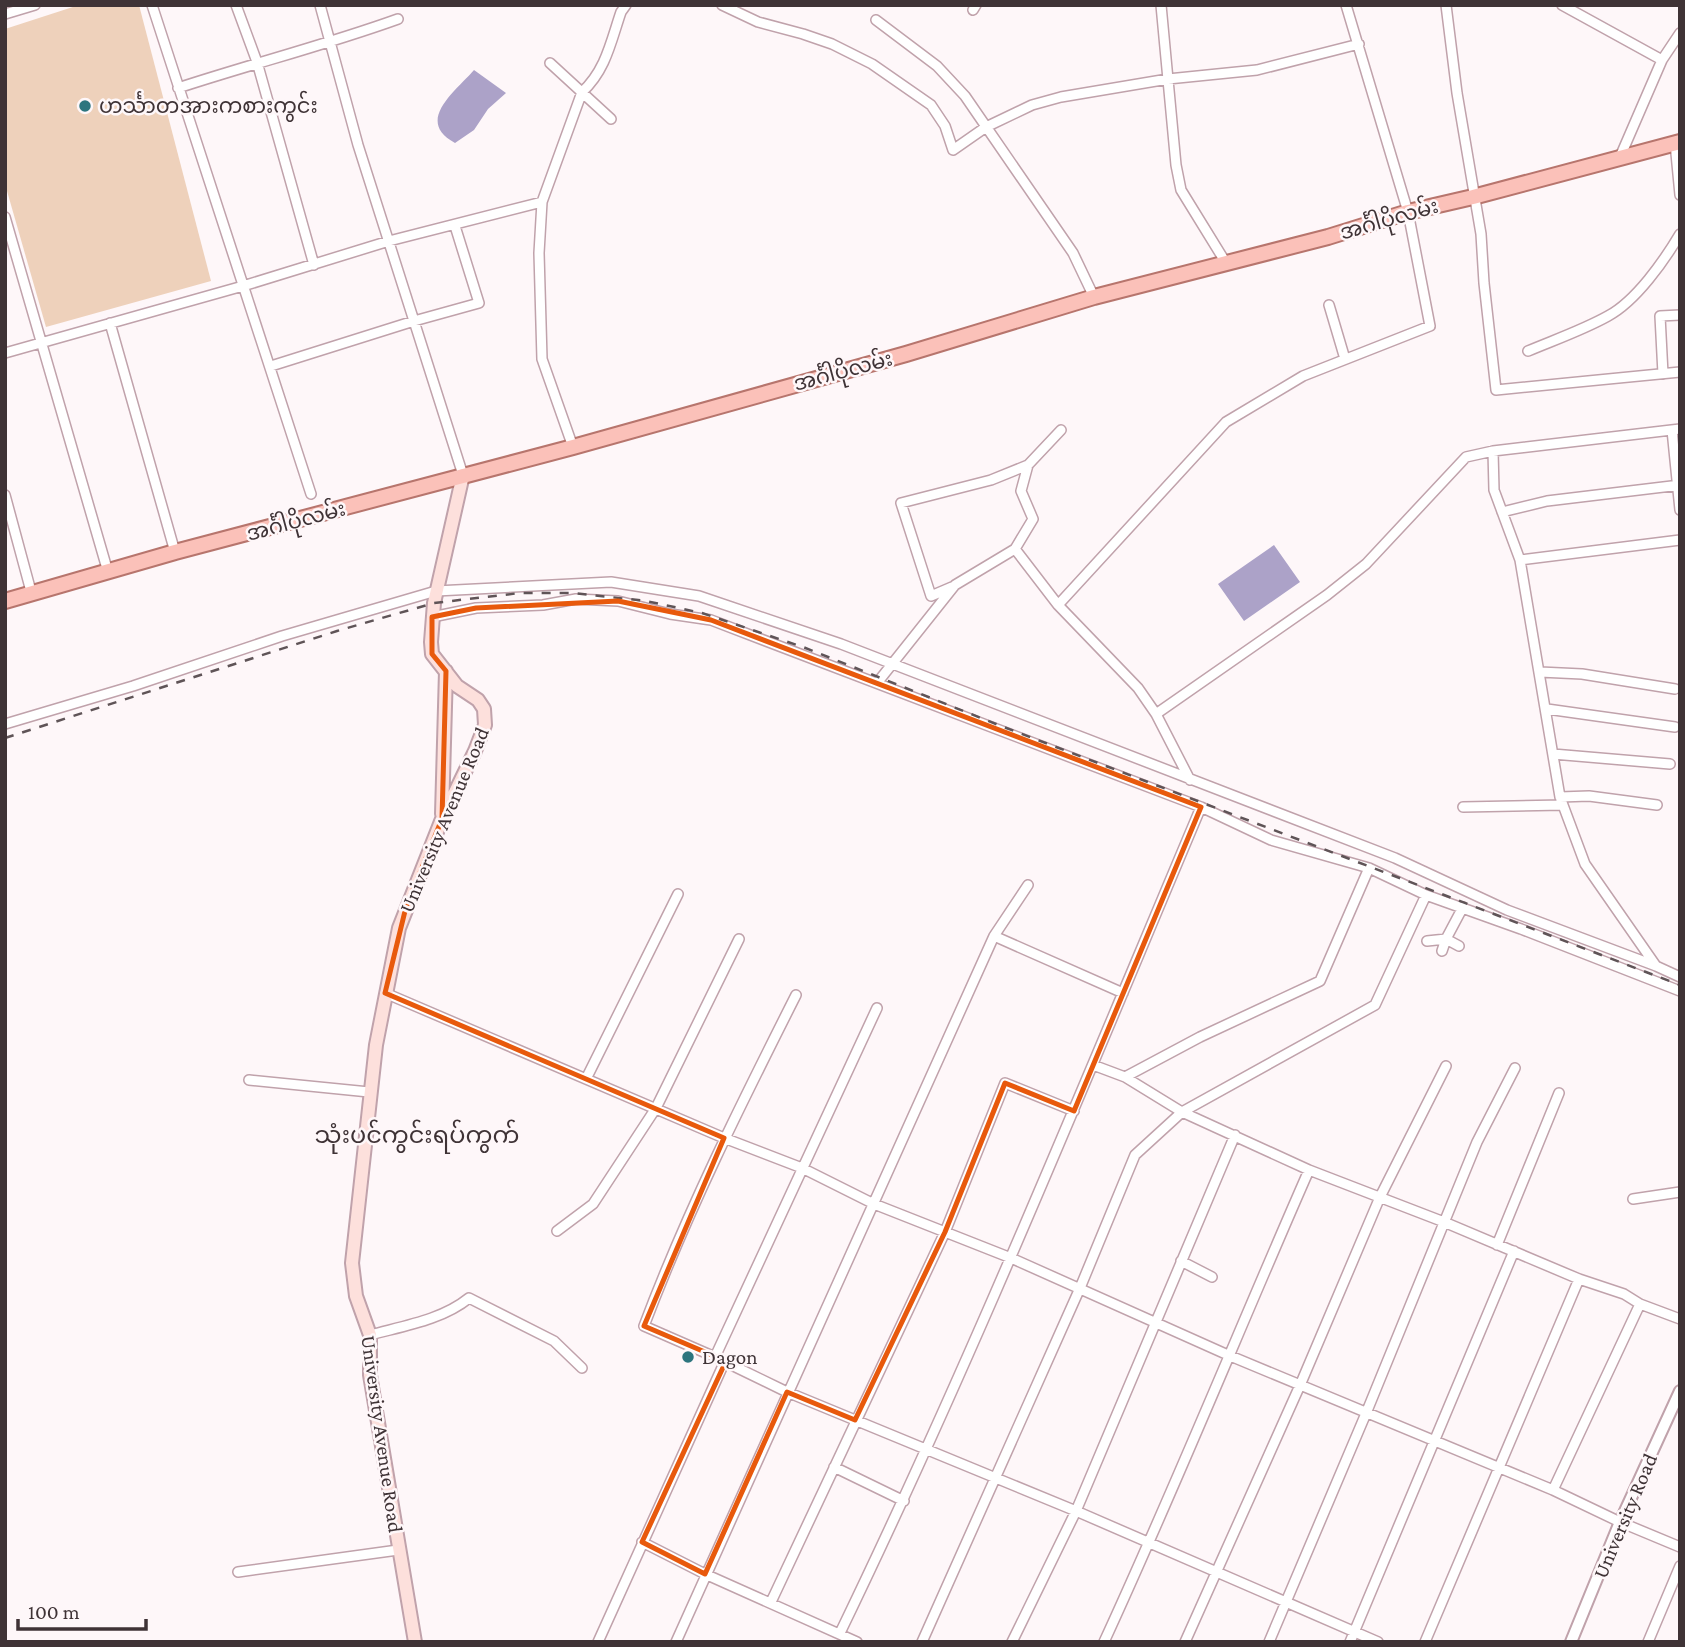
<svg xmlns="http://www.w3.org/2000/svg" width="1685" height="1647" font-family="'Crimson Pro','Noto Sans Myanmar',serif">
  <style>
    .green { fill: #eed1bb }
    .water { fill: #aca2c8 }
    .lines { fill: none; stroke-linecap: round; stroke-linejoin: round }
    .minor-casing { stroke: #c0a2ab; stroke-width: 12 }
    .tertiary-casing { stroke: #c0a2ab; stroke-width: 14 }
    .secondary-casing { stroke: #c0a2ab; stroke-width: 16 }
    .primary-casing { stroke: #b7756d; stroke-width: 18 }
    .minor { stroke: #fff; stroke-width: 9 }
    .tertiary { stroke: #fff; stroke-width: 10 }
    .secondary { stroke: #fde0dc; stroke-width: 12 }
    .primary { stroke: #fbc1b9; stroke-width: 14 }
    .rail { stroke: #5f5457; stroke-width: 2.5; stroke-dasharray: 9 9; stroke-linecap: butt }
    .marked { fill: none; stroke: #e8590c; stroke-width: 5; stroke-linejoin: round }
    .poi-dot { fill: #2d757e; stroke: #fef7f9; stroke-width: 2.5 }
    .labels { text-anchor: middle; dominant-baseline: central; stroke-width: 5; stroke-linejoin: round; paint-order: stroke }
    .poi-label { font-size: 21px; fill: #3f3336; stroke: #fef7f9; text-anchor: start }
    .street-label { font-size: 21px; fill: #3f3336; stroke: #fef7f9 }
    .quarter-label { font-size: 24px; fill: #3f3336; stroke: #fef7f9 }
  </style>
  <rect width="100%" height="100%" fill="#fef7f9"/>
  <path class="green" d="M79,5H139L211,281L46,327L5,184V29Z"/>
  <path class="water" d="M474,70L506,93L488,109L474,130L455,143C414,121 456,91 474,70Z
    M1274,545L1300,582L1244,621L1218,584Z"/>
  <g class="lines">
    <g class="minor-casing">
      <path id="minor" d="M152,5L311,494
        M236,5L257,62L314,265
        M320,5L358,145L463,475
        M722,5L758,22L803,34L832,44L872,64L931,105L945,126L953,150L986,127L1032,105L1061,97L1168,79L1257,70L1359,44
        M1161,5L1176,165L1181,190L1226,263
        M1446,5L1457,93L1481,234L1484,283L1496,390L1680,372
        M1562,5L1662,60
        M973,10L976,5
        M5,14L35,5
        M876,20L937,66L965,96L1073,253L1094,297
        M550,63L611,119
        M178,88C251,64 326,45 398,19
        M1675,143L1680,195
        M1620,157L1662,60L1680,33
        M5,217L108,572
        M1329,305L1345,359
        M110,323L175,552
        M1528,351C1554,340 1583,330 1608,316C1636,301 1664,261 1680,234
        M5,353L243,286L389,241L542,202
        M271,366L414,321L479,303L455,226
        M1663,374L1660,316L1680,315
        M1672,430L1680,510
        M573,447L542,359L539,253L542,202L582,92C606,70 611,41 621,12L626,5
        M1493,451L1494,490L1520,560L1560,797L1585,864L1656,966L1680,977
        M5,495L32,595
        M1502,512L1547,501L1680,485
        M1015,549L1058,605L1138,688L1156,714L1190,780
        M1520,560L1680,540
        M952,587L931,596L901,503L991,480L1028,465
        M1058,605L1226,422L1303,376L1430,326L1408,212L1346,5
        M432,617L476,608L543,605L576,599L618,601L670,614L711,620L1201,807L1271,840L1369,868L1426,895L1521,929L1680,991
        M1540,672L1582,674L1675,689
        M877,683L955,585L1015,549L1033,519L1021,491L1028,465L1061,430
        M1547,709L1675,727
        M1156,714L1327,595L1366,564L1466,457L1493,451L1680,429
        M5,724L133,686L282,636L436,591L611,582L699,596L841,644L1395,858L1507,910L1656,966
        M1553,754L1670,764
        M1560,797L1589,796L1657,805
        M1463,807L1563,805
        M994,936L1123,993
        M1427,941L1446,939L1459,946
        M1442,951L1446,939L1463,907
        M385,993L724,1138L802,1168L874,1204L1011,1258L1228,1355L1553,1490L1620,1522L1680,1547
        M796,995C741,1104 687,1212 644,1326L715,1357L787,1392L1076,1511L1378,1642
        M1093,1065L1125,1077L1182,1112L1309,1170L1444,1222L1579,1279L1624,1294L1640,1304L1680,1319
        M1125,1077L1200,1037L1320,981L1369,868
        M586,1079L678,894
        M249,1080L369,1092
        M1633,1199L1680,1192
        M557,1231L593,1204L656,1108L739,939
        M1497,1245L1559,1093
        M1181,1261L1212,1277
        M370,1335C403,1326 442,1320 469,1298L554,1341L582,1368
        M715,1357L877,1008
        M834,1467L904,1501
        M1553,1490L1640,1304
        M642,1542L705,1574L857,1642
        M238,1572L398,1550
        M771,1602L945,1232L1005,1083L1074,1111
        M840,1633C971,1362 1084,1084 1201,807
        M598,1642L725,1361
        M676,1642L994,936L1028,885
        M922,1642L1080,1288L1135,1155L1182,1112L1375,1005L1426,895
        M1012,1642L1076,1511L1235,1135
        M1104,1642C1176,1486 1240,1327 1309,1170
        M1185,1642L1301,1383L1380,1197L1446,1066
        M1269,1642L1367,1411L1477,1142L1515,1068
        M1350,1642L1514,1251
        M1425,1642L1579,1279
        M1648,1642L1680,1566"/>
    </g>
    <g class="tertiary-casing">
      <path id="tertiary" d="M1571,1642L1620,1522L1680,1391"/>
    </g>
    <g class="secondary-casing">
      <path id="secondary" d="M442,814L446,671
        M415,1642L370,1375V1335L356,1296L352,1263L376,1045L399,928L442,819L475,751L485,725L484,709L478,700L457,686L432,654L431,642L434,603L463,475"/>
    </g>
    <g class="primary-casing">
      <path id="primary" d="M5,601L175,552L573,447L906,354L1094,297L1328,237L1408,212L1473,197L1680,142"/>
    </g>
    <use href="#minor" class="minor"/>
    <use href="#tertiary" class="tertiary"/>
    <use href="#secondary" class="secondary"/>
    <use href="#primary" class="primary"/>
    <path class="rail" d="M5,738L337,631L434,603L520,593H574L646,601L702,613L803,647L1001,726L1680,985"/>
  </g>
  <path class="marked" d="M618,601L711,620L1201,807L1074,1111L1005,1083L945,1232L855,1420L787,1392L705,1574L642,1542L726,1361L644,1326L724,1138L385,993L406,907L442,819L446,671L432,654V617L476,608Z"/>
  <g class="poi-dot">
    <circle cx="85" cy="106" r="7"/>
    <circle cx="688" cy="1357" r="7"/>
  </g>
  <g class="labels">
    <g class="poi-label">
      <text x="99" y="106">ဟင်္သာတအားကစားကွင်း</text>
      <text x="702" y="1357">Dagon</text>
    </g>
    <g class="street-label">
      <text transform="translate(1389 219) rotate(-16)">အင်္ဂါပိုလမ်း</text>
      <text transform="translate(843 371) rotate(-15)">အင်္ဂါပိုလမ်း</text>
      <text transform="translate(296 521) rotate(-15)">အင်္ဂါပိုလမ်း</text>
      <text transform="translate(444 820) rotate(-67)">University Avenue Road</text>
      <text transform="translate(382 1434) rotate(82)">University Avenue Road</text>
      <text transform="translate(1625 1516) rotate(-67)">University Road</text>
    </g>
    <g class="quarter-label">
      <text x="417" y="1134">သုံးပင်ကွင်းရပ်ကွက်</text>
    </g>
  </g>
  <rect width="1685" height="1647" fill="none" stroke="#3f3336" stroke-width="14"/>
  <path d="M18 1619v10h128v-10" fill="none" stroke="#3f3336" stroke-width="3.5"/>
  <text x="28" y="1619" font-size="21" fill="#3f3336" stroke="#fef7f9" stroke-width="5" paint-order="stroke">100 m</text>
</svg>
